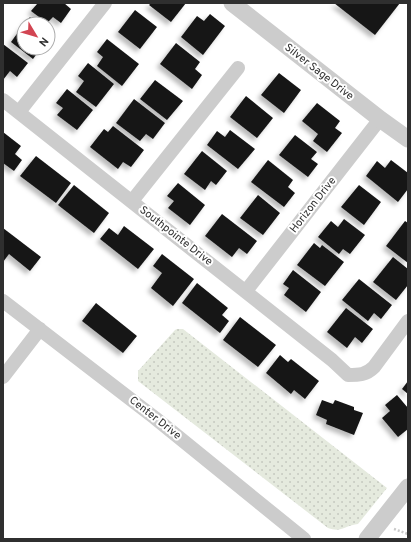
<svg xmlns="http://www.w3.org/2000/svg" width="411" height="542" font-family="Overpass,sans-serif">
  <style>
    .grass { fill: url(#grass-dots) }
    .building { fill: #161616; filter: url(#shadow) }
    .lines { fill: none; stroke-linecap: round; stroke-linejoin: round }
    .path { stroke: #c9c9c9; stroke-width: 2.5; stroke-dasharray: 2 2; stroke-linecap: butt }
    .minor { stroke: #ccc; stroke-width: 14 }
    .tertiary { stroke: #ccc; stroke-width: 17 }
    .labels { text-anchor: middle; dominant-baseline: central; stroke-width: 4; stroke-linejoin: round; paint-order: stroke }
    .street-label { font-size: 11px; fill: #2f2f2f; stroke: #fff }
  </style>
  <defs>
    <pattern id="grass-dots" width="8" height="8" patternUnits="userSpaceOnUse"><rect width="8" height="8" fill="#e5eade"/><path d="M2 2h.1M6 6h.1" fill="none" stroke="#c5c9bf" stroke-width="1.8" stroke-linecap="round"/></pattern>
    <filter id="shadow"><feDropShadow dx="-3.5" dy="3.5" stdDeviation="2" flood-color="#0004"/></filter>
  </defs>
  <rect width="100%" height="100%" fill="#fff"/>
  <path class="grass" d="M177,329H183L387,488L358,524C346,525 342,533 328,528L138,381V371L175,330Z"/>
  <path class="building" d="M35,3H64L71,9L61,23L53,17L47,23L31,11L37,4Z
    M151,3H186L171,22L149,5Z
    M334,3H400L375,35Z
    M135,10L157,27L140,49L118,32Z
    M210,14L225,26L203,55L181,37L197,16L204,21Z
    M30,17L39,24H24Z
    M24,24V48H41L33,59L11,42Z
    M107,39L139,64L122,86L97,66L103,57L97,52Z
    M176,43L200,62L195,69L202,75L192,89L160,64Z
    M3,44L28,63L17,77L10,71L3,80Z
    M88,63L114,84L96,107L76,92L84,81L78,76Z
    M279,73L301,90L284,113L261,95Z
    M155,80L183,101L167,120L140,99Z
    M67,89L93,110L77,130L57,115L63,108L56,103Z
    M246,96L273,118L257,138L230,117Z
    M134,99L165,123L153,139L146,134L140,141L116,123Z
    M317,103L340,121L335,128L342,133L327,152L313,141L318,134L302,121Z
    M113,126L144,150L131,167L123,162L118,169L90,147L104,129L108,132Z
    M230,130L255,149L238,169L207,145L217,131L225,137Z
    M3,132L21,146L15,154L22,160L14,171L3,163Z
    M295,135L317,152L311,159L318,164L308,177L279,155Z
    M202,151L227,171L216,185L211,181L205,190L184,174Z
    M36,156L71,183L56,203L20,176Z
    M268,160L293,180L288,187L295,193L284,207L251,182Z
    M391,160L408,173V189L398,202L366,176L377,161L385,168Z
    M178,183L205,205L190,225L168,208L174,201L167,196Z
    M74,185L109,213L94,233L58,205Z
    M359,185L381,202L364,225L341,207Z
    M258,195L280,213L263,235L240,218Z
    M222,214L257,241L247,254L239,248L232,257L205,236Z
    M344,219L365,235L350,254L343,249L339,254L318,237L331,221L338,227Z
    M405,221L408,223V263L386,246Z
    M124,226L154,249L138,269L100,239L109,228L118,235Z
    M3,228L41,257L30,271L9,254L3,262Z
    M314,243L320,248L322,245L344,262L325,286L297,265Z
    M162,254L194,279L173,306L151,288L162,273L153,266Z
    M393,257L408,269V285L396,300L373,282Z
    M293,270L321,292L306,312L284,295L289,288L283,284Z
    M359,279L392,305L381,319L374,313L368,321L342,300Z
    M197,283L228,308L222,315L229,321L220,333L182,303Z
    M96,303L137,336L123,353L82,321Z
    M346,308L373,329L362,343L355,337L347,348L327,332Z
    M240,317L276,345L258,367L223,340Z
    M280,355L288,362L291,359L319,381L305,399L294,390L291,394L266,373Z
    M408,381V394L402,389Z
    M397,395L408,408V429L398,437L382,418L390,411L385,405Z
    M322,400L333,404L335,400L354,407V410L363,413L354,435L326,424L327,420L316,415Z"/>
  <g class="lines">
    <path class="path" d="M394,529L408,534"/>
    <path class="minor" d="M3,100L332,360L348,375C359,375 366,375 374,367L408,321
      M19,112L105,3
      M132,201L238,68
      M246,291L380,119
      M3,301L155,418L304,539
      M3,377L40,329"/>
    <path class="tertiary" d="M232,3L380,119L408,139
      M367,539L408,487"/>
  </g>
  <g class="labels">
    <g class="street-label">
      <text transform="translate(319 72) rotate(38)">Silver Sage Drive</text>
      <text transform="translate(313 205) rotate(-52)">Horizon Drive</text>
      <text transform="translate(176 236) rotate(38)">Southpointe Drive</text>
      <text transform="translate(155 418) rotate(38)">Center Drive</text>
    </g>
  </g>
  <rect width="411" height="542" fill="none" stroke="#2f2f2f" stroke-width="8"/>
  <g transform="translate(36 36) rotate(128)"><circle r="19" fill="#ffffff" stroke="#acacac"/>
  <path d="M0-3L7 15L0 10L-7 15Z" fill="#d24552"/>
  <text y="-6" font-size="11" font-weight="bold" text-anchor="middle" fill="#2f2f2f">N</text>
  </g>
</svg>
